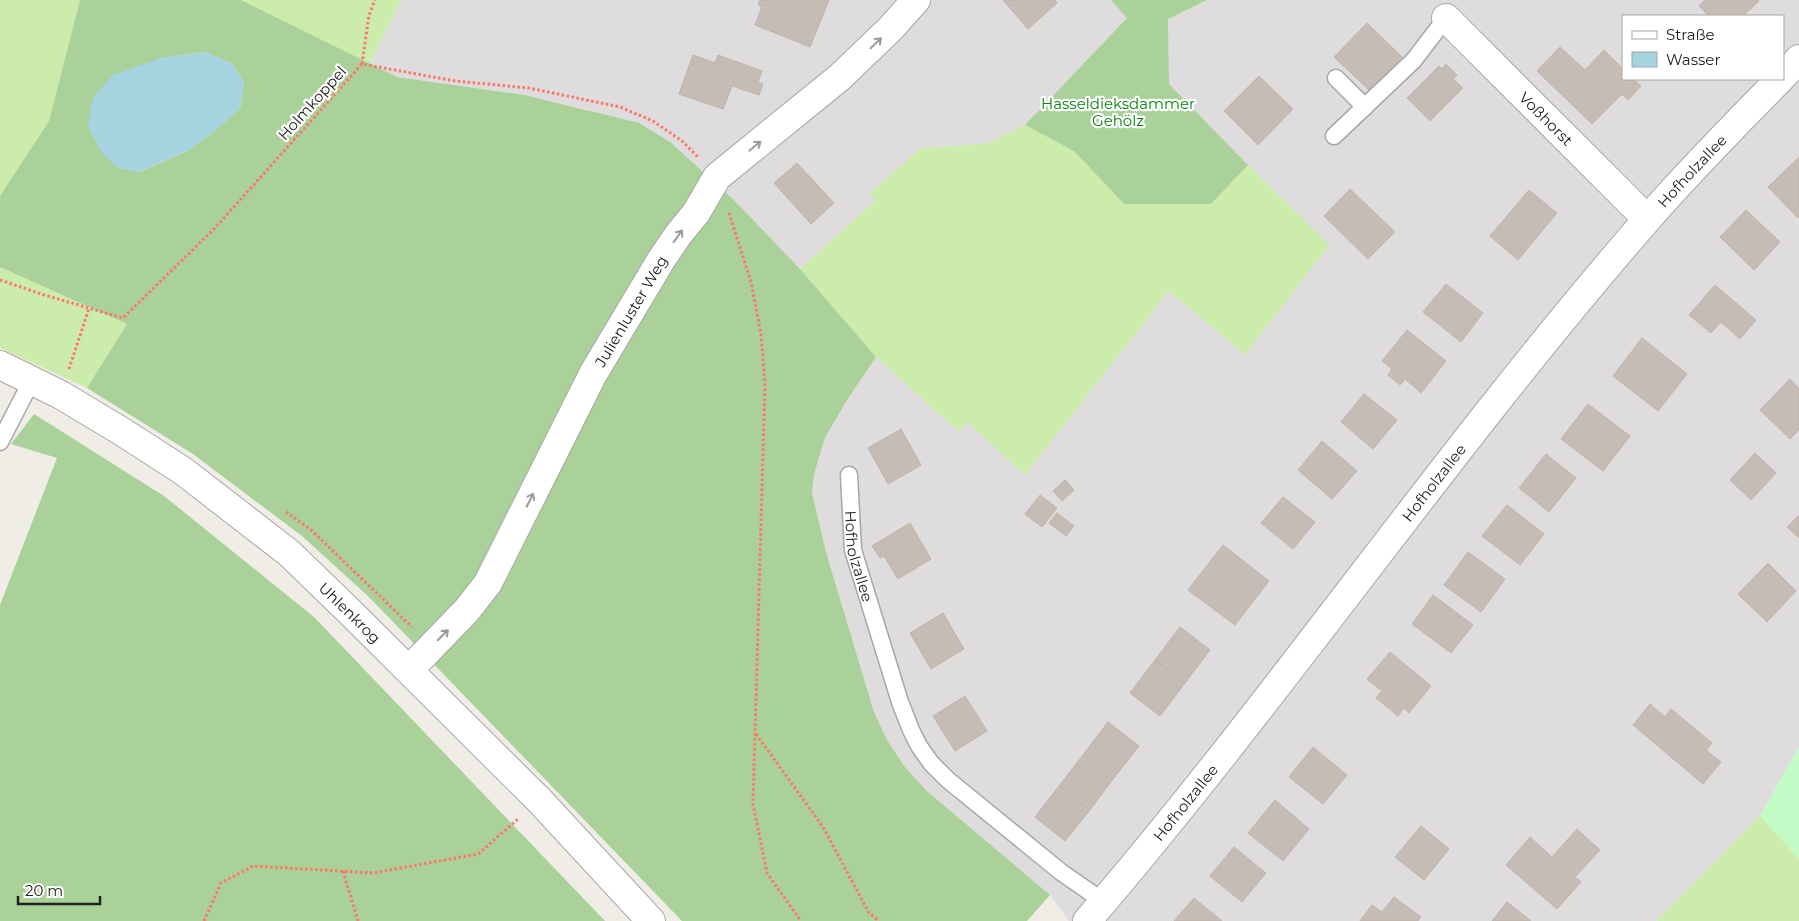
<svg xmlns="http://www.w3.org/2000/svg" width="1799" height="921" font-family="Montserrat,sans-serif">
  <style>
    .residential { fill: #dedcdc; fill-rule: evenodd }
    .grass { fill: #cbecaa }
    .forest { fill: #aad199; fill-rule: evenodd }
    .park { fill: #c2fbc6 }
    .water { fill: #a5d3df }
    .building { fill: #c5bcb5; stroke: #c3b3a7 }
    .lines { fill: none; stroke-linecap: round; stroke-linejoin: round }
    .service-casing { stroke: #a7a7a7; stroke-width: 19 }
    .minor-casing { stroke: #a7a7a7; stroke-width: 30 }
    .tertiary-casing { stroke: #a7a7a7; stroke-width: 30 }
    .path { stroke: #fe7669; stroke-width: 3; stroke-dasharray: 2.5 2.5; stroke-linecap: butt }
    .service { stroke: #fff; stroke-width: 16 }
    .minor { stroke: #fff; stroke-width: 28 }
    .tertiary { stroke: #fff; stroke-width: 28 }
    .oneway { stroke: #9b9b9b }
    .labels { text-anchor: middle; dominant-baseline: central; stroke-width: 4.5; stroke-linejoin: round; paint-order: stroke }
    .street-label { font-size: 15px; fill: #202020; stroke: #fff }
    .park-label { font-size: 15px; fill: #088311; stroke: #fff }
  </style>
  <rect width="100%" height="100%" fill="#f0ede6"/>
  <path class="residential" d="M401,0H1111L1128,17L1025,125L989,143L920,149L871,193L877,199L800,269L735,201L589,110L525,95L397,77L369,65Z
    M1207,0H1799V747L1760,816L1656,921H1069L1050,895L927,791L905,767L887,740L874,712L826,552L812,493L814,474L825,438L847,400L876,357L959,432L967,422L1025,474L1169,291L1328,245L1248,165L1169,84L1168,19ZM1623,16H1783V79H1623Z"/>
  <path class="grass" d="M0,0H80L49,121L0,196Z
    M241,0H401L369,65Z
    M1025,125L1074,151L1124,204H1211L1248,165L1329,245L1245,355L1169,291L1025,475L967,422L959,432L876,357L800,269L876,200L870,193L920,149L989,143Z
    M0,267L127,324L87,388L0,348Z
    M1760,816L1799,859V921H1656Z"/>
  <path class="forest" d="M80,0H241L397,77L525,95L639,123L670,142L735,201L800,269L876,357L847,400L825,438L814,474L812,493L826,552L874,712L887,740L905,767L927,791L1050,895L1027,921H682L369,597L302,536L193,454L87,388L127,324L0,267V196L49,121ZM206,52L232,64L244,83L240,108L218,128L189,150L140,172L118,168L161,58Z
    M1111,0H1207L1168,19L1169,84L1248,165L1211,204H1124L1074,151L1025,125L1127,18Z
    M34,414L164,496L314,617L605,921H0V605L57,458L11,444Z"/>
  <path class="park" d="M1799,747V859L1760,816Z"/>
  <path class="water" d="M206,52L232,64L244,83L240,108L218,128L189,150L139,172L118,168L102,153L88,127L93,98L113,75L161,58Z"/>
  <path class="building" d="M760,0H829L810,47L755,25L762,7L758,5Z
    M1003,0H1055L1057,3L1028,29Z
    M1705,0H1757L1759,1L1743,16H1709L1699,6Z
    M1367,23L1402,57L1370,91L1334,57Z
    M1560,47L1585,70L1604,50L1623,69V79H1633L1641,86L1628,100L1622,94L1592,124L1537,71Z
    M693,55L715,63L718,55L762,71L758,82L763,84L759,95L732,86L723,109L679,94Z
    M1446,64L1457,75L1453,79L1463,88L1430,121L1407,98L1439,66L1441,69Z
    M1259,76L1293,109L1258,145L1224,111Z
    M1799,157V217L1798,218L1768,187Z
    M797,163L834,203L811,224L774,183Z
    M1350,189L1395,232L1368,259L1324,216Z
    M1529,190L1557,213L1518,260L1490,236Z
    M1746,210L1780,242L1754,270L1720,237Z
    M1446,284L1483,313L1461,342L1423,312Z
    M1715,285L1756,320L1740,339L1721,322L1711,333L1689,315Z
    M1407,330L1446,361L1421,393L1405,379L1400,385L1388,375L1392,369L1382,361Z
    M1642,338L1687,374L1658,411L1613,376Z
    M1790,379L1799,389V430L1790,439L1760,410Z
    M1364,394L1397,420L1373,449L1341,422Z
    M1588,404L1630,436L1603,471L1561,439Z
    M901,429L921,465L888,484L868,448Z
    M1322,441L1357,471L1332,499L1298,470Z
    M1755,453L1776,473L1751,500L1730,480Z
    M1546,454L1576,478L1549,512L1519,488Z
    M1065,480L1074,490L1062,501L1053,491Z
    M1040,495L1057,508L1042,527L1025,514Z
    M1283,497L1315,522L1293,549L1261,523Z
    M1507,505L1544,534L1520,565L1482,536Z
    M1057,513L1074,526L1066,536L1049,523Z
    M1799,515V538L1787,527Z
    M910,523L931,559L898,579L884,556L880,558L872,546Z
    M1223,545L1269,581L1235,625L1188,590Z
    M1468,552L1505,579L1481,612L1444,585Z
    M1768,563L1796,591L1767,622L1738,594Z
    M1433,595L1473,625L1451,653L1412,624Z
    M943,613L964,649L931,669L910,633Z
    M1180,627L1210,650L1185,683L1155,660Z
    M1390,652L1431,686L1409,713L1404,708L1398,716L1376,698L1382,691L1367,679Z
    M1155,660L1185,683L1160,716L1130,693Z
    M965,696L987,731L955,751L933,716Z
    M1650,704L1665,717L1671,709L1712,743L1706,750L1721,762L1703,784L1633,725Z
    M1108,722L1139,746L1113,779L1083,755Z
    M1313,747L1347,775L1323,804L1289,777Z
    M1083,755L1113,779L1090,810L1059,786Z
    M1059,786L1090,810L1065,841L1035,817Z
    M1275,800L1309,829L1283,861L1248,833Z
    M1421,826L1449,849L1424,880L1395,857Z
    M1577,829L1600,850L1575,877L1581,882L1557,909L1506,865L1530,837L1552,857Z
    M1234,847L1266,873L1242,902L1210,876Z
    M1394,897L1421,917L1418,921H1360L1372,905L1382,912Z
    M1194,898L1222,921H1174Z
    M1507,902L1531,921H1492Z"/>
  <g class="lines">
    <g class="service-casing">
      <g id="service">
        <path d="M1336,78L1365,107"/>
        <path d="M1334,136L1414,60L1446,18"/>
        <path d="M0,442L32,380"/>
        <path id="s1" d="M849,475L853,550L900,702L911,730L919,746L931,763L948,780L1061,872L1104,902"/>
      </g>
    </g>
    <g class="minor-casing">
      <g id="minor">
        <path id="s2" d="M1446,18L1647,219"/>
        <path id="s3" d="M0,365L61,395L121,431L183,471L289,553L351,613L540,801L651,921"/>
        <path id="s4" d="M409,670L467,610L488,583L593,374L661,260L678,235L696,213L717,177L840,77L891,28L916,0"/>
      </g>
    </g>
    <g class="tertiary-casing">
      <g id="tertiary">
        <path d="M1783,76L1799,59"/>
        <path id="s5" d="M1087,921C1281,695 1449,447 1645,222C1688,172 1734,126 1780,79"/>
      </g>
    </g>
    <path class="path" d="M362,64L369,15L375,0
      M729,213L751,282L761,334L765,384L753,804L767,873L801,921
      M0,280L41,294L123,318L215,228L362,64L455,81L529,88L620,107L653,121L682,141L698,157
      M69,369L89,308
      M286,512L310,529L412,627
      M756,734L823,827L869,913L879,921
      M343,871L358,921
      M204,921L221,883L253,866L373,873L478,854L518,819"/>
    <use href="#service" class="service"/>
    <use href="#minor" class="minor"/>
    <use href="#tertiary" class="tertiary"/>
  </g>
  <defs><path id="oneway-shaft" d="M-6 0H5M1.5-3L5.5 0L1.5 3" fill="none" stroke-width="1.6" stroke-linecap="round" stroke-linejoin="round" transform="scale(1.25)"/></defs>
  <g class="oneway">
    <use href="#oneway-shaft" transform="translate(876 43) rotate(-44)"/>
    <use href="#oneway-shaft" transform="translate(755 146) rotate(-39)"/>
    <use href="#oneway-shaft" transform="translate(678 236) rotate(-54)"/>
    <use href="#oneway-shaft" transform="translate(530 500) rotate(-63)"/>
    <use href="#oneway-shaft" transform="translate(443 635) rotate(-45)"/>
  </g>
  <g class="labels">
    <g class="street-label">
      <text transform="translate(312 103) rotate(-48)">Holmkoppel</text>
      <text stroke="none"><textPath href="#s2" startOffset="142">Voßhorst</textPath></text>
      <text stroke="none"><textPath href="#s5" startOffset="964">Hofholzallee</textPath></text>
      <text stroke="none"><textPath href="#s4" startOffset="425">Julienluster Weg</textPath></text>
      <text stroke="none"><textPath href="#s5" startOffset="559">Hofholzallee</textPath></text>
      <text stroke="none"><textPath href="#s1" startOffset="82">Hofholzallee</textPath></text>
      <text stroke="none"><textPath href="#s3" startOffset="431">Uhlenkrog</textPath></text>
      <text stroke="none"><textPath href="#s5" startOffset="154">Hofholzallee</textPath></text>
    </g>
    <g class="park-label">
      <text x="1118" y="103">Hasseldieksdammer<tspan x="1118" dy="17">Gehölz</tspan></text>
    </g>
  </g>
  <rect x="1622" y="15" width="162" height="65" fill="#ffffff" stroke="#a6a6a6"/>
  <rect x="1632" y="31" width="25" height="8" fill="#ffffff" stroke="#a6a6a6"/>
  <text x="1666" y="40" font-size="15" fill="#202020">Straße</text>
  <rect x="1632" y="52" width="25" height="15" fill="#a5d3df" stroke="#a6a6a6"/>
  <text x="1666" y="65" font-size="15" fill="#202020">Wasser</text>
  <path d="M18 896v8h82v-8" fill="none" stroke="#202020" stroke-width="2.5"/>
  <text x="25" y="896" font-size="15" fill="#202020" stroke="#ffffff" stroke-width="4" paint-order="stroke">20 m</text>
</svg>
